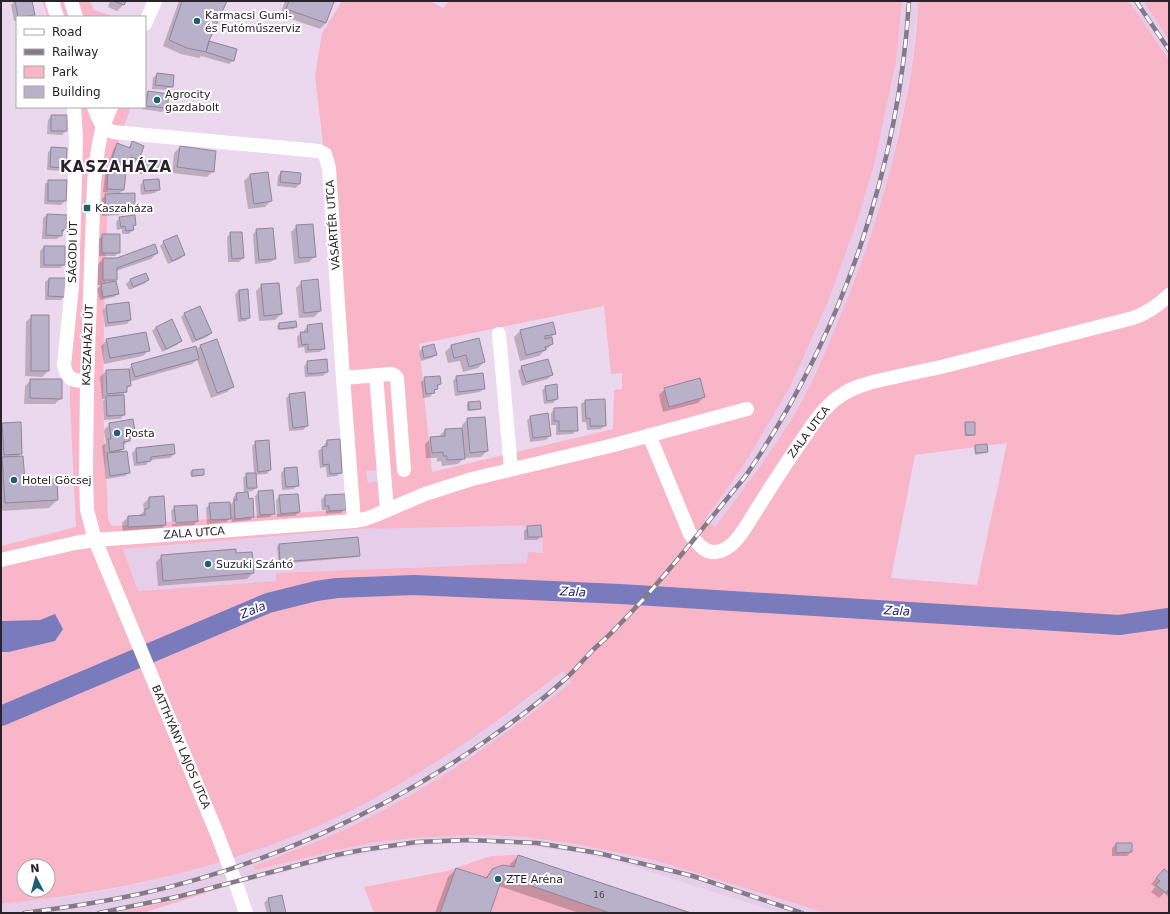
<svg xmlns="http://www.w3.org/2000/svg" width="1170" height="914" font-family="'DejaVu Sans',sans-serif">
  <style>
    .built { fill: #e6cdea }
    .green { fill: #f9b6c8; fill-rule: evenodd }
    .water { fill: #797bbc }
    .shadow { fill: #0003 }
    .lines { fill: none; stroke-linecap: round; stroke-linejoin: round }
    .river { stroke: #797bbc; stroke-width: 20 }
    .building { fill: #b9b0c9; stroke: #8f869e }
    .minor { stroke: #fff; stroke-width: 14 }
    .rail-casing { stroke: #867a89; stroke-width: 4.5 }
    .rail { stroke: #fff; stroke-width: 3; stroke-dasharray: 9; stroke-linecap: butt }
    .poi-dot { fill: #1d6073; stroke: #fff; stroke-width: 1.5 }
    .labels { text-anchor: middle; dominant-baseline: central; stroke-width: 4; stroke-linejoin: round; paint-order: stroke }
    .number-label { font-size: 9px; fill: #4d4652 }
    .poi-label { font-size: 11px; fill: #29222b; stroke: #fff; text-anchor: start }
    .street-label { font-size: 11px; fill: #29222b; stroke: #fff }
    .water-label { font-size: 12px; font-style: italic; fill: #2a216d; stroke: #fff }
    .district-label { font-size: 15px; font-weight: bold; letter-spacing: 1px; fill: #29222b; stroke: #fff }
  </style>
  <rect width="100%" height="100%" fill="#ebd8ee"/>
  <path class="built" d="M902,1H918L913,52L908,88L887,184L854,284L833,334L810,384L795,412L773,448L749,482L715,527L705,519L742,468L809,345L828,302L860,213L874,165L896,62Z
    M1129,1H1143L1169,40V60Z
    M378,469L379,481L368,483L366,471Z
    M542,524L543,553L527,563L277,573V581L138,591L123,549L359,529Z
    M563,671L572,682L532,713L487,747L438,779L392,805L359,823L291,852L253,866L254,870L329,852L371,843L414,838L452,836L489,835L524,837L570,843L654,860L826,913H780L623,863L574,852L524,845L480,842L427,845L386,850L330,860L215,890L140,908L114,913H1V904L73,896L107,890L145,882L206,866L245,855L304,831L355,808L392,788L430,766L524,702Z"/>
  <path class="green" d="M42,1H90L94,10L115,17H48Z
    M342,1H430L443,8L449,1H902L896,62L874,165L860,213L828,302L790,387L742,468L705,519L715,527C743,490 771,453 795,413C813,382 827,348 841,314C868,250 889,183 903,115C911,78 917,39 918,1H1129L1169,60V913H826L654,860L570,843L524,837L489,835L452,836L414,838L371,843L329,852L255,870L253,866C289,853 325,839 360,822C404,800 447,775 487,746C516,726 544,704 571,682L563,671C498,722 430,770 356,808C245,864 124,892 1,904V652H9L55,641V615L40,620L1,621V546L76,527L70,404L69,107H131L120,137L113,162L108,192L104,312L103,404L108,519L112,526L350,509L322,135L315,76L322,33ZM604,306L611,374L622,373V389L614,390L613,429L432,472L419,344ZM1007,443L977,585L891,578L915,455ZM377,470L379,481L368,483L366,471ZM542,525L543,553L528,552L527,563L276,573V581L138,591L123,549L359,529ZM24,866H48V890H24Z
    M1143,1H1169V40Z
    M518,855L693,913H374L364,887L447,871L491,856Z
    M215,890L143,913H114L140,908Z"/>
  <path class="water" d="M55,614L63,629L55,641L9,652H1V621L40,620Z"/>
  <path class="shadow" d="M15,1H31L34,15L31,17H17V21H14L11,5Z
    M110,1H125L123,5L117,11L108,7Z
    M179,1H226L208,42L233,61L229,64L201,56L199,58L181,54L163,46Z
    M285,1H328L326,23L320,29L280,15Z
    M157,74L172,87L168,90L152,89L153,78Z
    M148,92L167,95L166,108L162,112L142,109L143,107H145V95Z
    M52,116L66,131L62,135L47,134L48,120Z
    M132,143L138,159L134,163L128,161L124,167L109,162L114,148L118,145L128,148Z
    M180,147L213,171L207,177L172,173L174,153Z
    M52,148L65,167L61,171L47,170L48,152Z
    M139,162L160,170L156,174H135V165Z
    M109,171L125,172L123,190L118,195L134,205L130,209L123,210V211L119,215L102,216V199L106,195L117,194L103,192L105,175Z
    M281,172L299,184L296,188L277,186L278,176Z
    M250,175L271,201L265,207L248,209L244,181Z
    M49,181L65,201L61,205L44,204L45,184Z
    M144,181L159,189L155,193L141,195L140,185Z
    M47,215L65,230L57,239H42L43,218Z
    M120,218L135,225L132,227L133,230L129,234H122V229L117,230L116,222Z
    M297,226L315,256L309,262L294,264L291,232Z
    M257,230L275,258L271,262L255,264L253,234Z
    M231,233L243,258L239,262H228L227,237Z
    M103,235L119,252L115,256H99V239Z
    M164,242L184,255L180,259L168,264L160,246Z
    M44,247L64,265L60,268H40V251Z
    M157,253L151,259L116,271V279L112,283L118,294L114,297L100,300L97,289L101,285H97V265L103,259H117Z
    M145,274L148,280L144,284L129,290L126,284L130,280Z
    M49,279L64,296L61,300H45V282Z
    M302,282L320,311L314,317L299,318L296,288Z
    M262,285L281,314L275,320L259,321L256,291Z
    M239,290H247L249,318L246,321L238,322L235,294Z
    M107,306L130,320L127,324L105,327L103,310Z
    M185,313L211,333L207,337L192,343L181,317Z
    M32,316L48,371L42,377L25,376L26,322Z
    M279,324L296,327L294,329L278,330L277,326Z
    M308,326L324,348L320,352L305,353L304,347L298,348L297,337L301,333H304V330Z
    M156,327L181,341L177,345L162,352L152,331Z
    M520,331L555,333L551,338L552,344L546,350L544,351L539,356L520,361L514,337Z
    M107,340L149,350L143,356L104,364L101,346Z
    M216,340L233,386L227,392L211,398L197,360L192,364L129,382L130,386L126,389V392L123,395L124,415L120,419L104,420L103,401L105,399H102L100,377L106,371L128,370L132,365L196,350L200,346Z
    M451,346L484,362L478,368L463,372L460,361L448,363L445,352Z
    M422,348L435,355L432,358L421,361L419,352Z
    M308,362L327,372L323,376L305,377L304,366Z
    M522,367L552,375L548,379L522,386L518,371Z
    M456,377L484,388L480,392L455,396L453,381Z
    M425,378L440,384L430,397L423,398L421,382Z
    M31,380L61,398L55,404H24L25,386Z
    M546,387L557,399L553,403L544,404L542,390Z
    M665,389L704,397L698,403L663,412L659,395Z
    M290,395L307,426L303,430L289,431L286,398Z
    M604,400L605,425L601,429L587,430L586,422H582L581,404L585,401Z
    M469,403L480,409L478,410L467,411V404Z
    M555,409L576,430L573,434L556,435V425H551V413Z
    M531,417L550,436L546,440L530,442L527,420Z
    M468,419L487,451L481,457L464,458L458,464L442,466L441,461L437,462V458H426L425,444L431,438L439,437V436L445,430L462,429V425Z
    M966,423L974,434L973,436H965L964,425Z
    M2,424L21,454L17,457L24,482L57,500L49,508L1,511V425Z
    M110,424L135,435L123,446V449L119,453L129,472L125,476L106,479L102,446L106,443L104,430Z
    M327,441L341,472L337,476L327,477L326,467L320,468L318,451L322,448L324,447V445Z
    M256,442L270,470L267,474L255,475L256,488L252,491L247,492L248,500L253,517L250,520L232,522L231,517L226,522L207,524L206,508L210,504L229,506L233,502V498L236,494L244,493L243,478L247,474H254L252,446Z
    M976,446L987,452L986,453L975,455L974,448Z
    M136,449L174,454L170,458L150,460L146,465L134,466L132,453Z
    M285,469L298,485L294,489L282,490L281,473Z
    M192,471L203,474L202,476L191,477L190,472Z
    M259,492L274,513L270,517L257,518L255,496Z
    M280,496L299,512L295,516L277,517L276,500Z
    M325,496L345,509L341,513L326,514V510H322L321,500Z
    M149,498L165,525L159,531L123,533L122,523L128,517L139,516L144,511L143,504Z
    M175,507L197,521L194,525L172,526V524L195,522V520L172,522L171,511Z
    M528,527L541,536L537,540H524V531Z
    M358,538L359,555L357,557L279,564L277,547L279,545Z
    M235,554L253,573L247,579L158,586L156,562L162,556Z
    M1116,844L1131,852L1127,856H1112V848Z
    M519,856L688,913H579L499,886L489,913H435L448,877L456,869L485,878L493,870L509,867L510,864Z
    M1164,870L1169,874V897L1164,893L1159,898L1151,892L1155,887L1151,884Z
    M281,896L285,913H267L264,903L268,899Z"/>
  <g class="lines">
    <path class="river" d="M1,716L268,603L316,591L337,588L414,585L620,594L1119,625L1169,618"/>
  </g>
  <path class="building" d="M15,1H32L35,15L18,17Z
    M113,1H126L124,5Z
    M182,1H227L209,41L206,52L187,48L169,40Z
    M289,1H331L334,2L326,23L286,9Z
    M209,41L237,49L234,61L206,52Z
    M157,73L174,75L173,87L155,85Z
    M148,91L169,94L167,108L146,106Z
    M51,115H67V131H51Z
    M132,141L144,146L139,160L131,157L128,164L112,159L117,143L130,148Z
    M180,146L216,151L214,172L177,167Z
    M51,147L67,148L66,168L50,167Z
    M138,161H161V171H138Z
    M108,170L126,172L124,190L107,189Z
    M281,171L301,173L300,184L280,182Z
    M268,172L272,201L254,204L250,174Z
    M159,179L160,190L145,191L143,180Z
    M48,180H67L66,201H48Z
    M135,193V206H124V212H106L105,194Z
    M47,214L67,215L66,230H62V236L46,235Z
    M135,215L136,225L133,226L134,230L126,231L125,226L121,227L119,217Z
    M313,224L316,257L299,258L296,225Z
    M273,228L276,259L259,260L256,229Z
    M230,232H242L244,258L232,259Z
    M102,234H120V253H102Z
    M177,235L185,255L172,261L163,241Z
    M155,244L158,253L117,268V280H103V258H117Z
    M44,246H65V265H44Z
    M146,273L149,280L133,287L130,279Z
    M49,278H66L65,297L48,296Z
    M318,279L321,311L304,313L301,281Z
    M116,281L119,294L103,297L101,284Z
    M279,283L282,314L264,316L261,284Z
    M248,289L250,318L241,319L239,290Z
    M129,302L131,320L108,323L106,305Z
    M200,306L212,333L196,340L184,313Z
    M31,315H49V371H31Z
    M172,319L182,341L166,349L156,327Z
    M296,321L297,327L279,329V323Z
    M553,322L556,334L545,336V339L552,337L553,344L545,347L546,350L526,355L520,330Z
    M322,323L325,349L308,350V344L302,345L300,332H308L307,325Z
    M146,332L150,351L110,358L106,339Z
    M479,338L485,362L469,367L466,355L454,358L451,345Z
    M217,339L234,387L217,393L200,345Z
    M434,344L437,355L424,358L422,347Z
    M196,346L199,359L135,377L131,364Z
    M327,359L328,372L308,374L307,361Z
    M548,359L553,375L526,382L521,366Z
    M129,369L131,386H127V392L107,394L106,370Z
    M483,373L485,389L458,392L456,376Z
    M440,376L441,384L437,385L438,389L434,390L435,393L426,394L424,377Z
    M700,378L705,397L669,407L664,388Z
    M30,379H62V399L30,398Z
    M557,384L558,399L547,401L545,386Z
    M305,392L308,426L293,428L289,394Z
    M124,395L125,415L107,416L106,396Z
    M605,399L606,426H590V418L586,419L585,400Z
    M480,401L481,409L469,410L468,402Z
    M577,407L578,431H559V421H554V408Z
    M548,413L551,436L533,438L530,416Z
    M485,417L488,451L470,453L467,418Z
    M133,419L136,436H130V441L123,442L124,449L110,452L108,439H111L109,423Z
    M21,422L22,454L4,455L2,423Z
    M965,422H975V435H966Z
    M462,428L465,459L447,460V456H443V452L432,453L430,437L445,436V429Z
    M340,439L342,473L330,474L329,464L323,465L322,447L327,446V440Z
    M269,440L271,470L258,472L255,441Z
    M174,444L175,454L151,457V461L137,463L136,448Z
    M987,444L988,452L976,453L975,445Z
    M127,451L130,473L110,476L107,453Z
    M23,456L25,481L57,479L58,500L5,503L2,457Z
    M297,467L299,486L286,487L284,468Z
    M204,469V475L192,476V470Z
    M246,473H256L257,488H247Z
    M273,490L275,514L260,515L258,491Z
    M248,492L249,499L253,498L254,517L235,519L234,500H237L236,493Z
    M298,494L300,512L281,514L279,495Z
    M345,494L346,510L329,511V506H325V495Z
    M164,496L166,525L128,527V516L145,515V509L149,508V497Z
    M230,502L231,519L211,520L209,503Z
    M197,505L198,521L176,523L174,506Z
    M541,525L542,537H528L527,526Z
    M358,537L360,556L280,562L279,544Z
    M236,549V553L252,552L254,573L163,581L161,555Z
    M1116,843H1132V852L1116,853Z
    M518,855L691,913H610L503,876L490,913H440L456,868L487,878L492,869L503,865L514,867Z
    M1164,869L1169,873V889L1166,893L1156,885L1160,881L1156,878Z
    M282,895L286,913H271L268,898Z"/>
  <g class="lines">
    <path class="minor" d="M52,1L57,17
      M71,1L76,17
      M145,24L155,1
      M74,107L75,123L76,138L72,287L64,365C67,380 73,381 87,381
      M94,107L97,115L103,127
      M111,107C108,114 105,121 103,127C97,146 96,165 94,183L87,381L86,473L87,510L95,540L216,831L235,881L246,913
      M103,127L113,132L319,151L325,154L329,168L343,378L354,521
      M499,334L511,469
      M376,375L387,510
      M343,378L391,374L394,375L397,378L404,470
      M649,435L690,534C699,546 709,558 725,549C738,543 749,521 757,509C772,485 788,460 805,436C812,425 819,414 829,405C847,387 870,382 895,377C911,373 928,370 945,366C1007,350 1070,334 1133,318C1147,313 1158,306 1169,295
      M1,560L75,543L95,540L354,521L365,519L376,515L425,494L472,479L614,445L747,409"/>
    <g class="rail-casing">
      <path id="rail" d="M1136,1L1169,50
        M24,913C63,908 102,902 140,894C263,867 384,812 487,740C513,722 539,703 563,681C574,672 582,661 592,651C600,643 609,636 617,627C645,599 670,569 695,538C706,524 718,510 730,495C737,486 745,478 751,468C843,331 899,166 909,1
        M99,913L181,896L336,855L362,850L417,842L467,840L537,843L598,853L693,876L802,913"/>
    </g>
    <use href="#rail" class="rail"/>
  </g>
  <g class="poi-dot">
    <circle cx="197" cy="21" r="4"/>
    <circle cx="157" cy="100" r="4"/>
    <rect x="83" y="204" width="8" height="8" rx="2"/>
    <circle cx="117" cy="433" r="4"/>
    <circle cx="14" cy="480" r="4"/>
    <circle cx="208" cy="564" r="4"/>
    <circle cx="498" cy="879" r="4"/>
  </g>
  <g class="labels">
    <g class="number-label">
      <text x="599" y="895">16</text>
    </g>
    <g class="poi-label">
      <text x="205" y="15">Karmacsi Gumi-<tspan x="205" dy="13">és Futóműszerviz</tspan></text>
      <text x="165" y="94">Agrocity<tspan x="165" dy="13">gazdabolt</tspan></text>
      <text x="95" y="208">Kaszaháza</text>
      <text x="125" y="433">Posta</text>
      <text x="22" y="480">Hotel Göcsej</text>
      <text x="216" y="564">Suzuki Szántó</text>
      <text x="506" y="879">ZTE Aréna</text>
    </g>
    <g class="street-label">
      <text transform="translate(333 225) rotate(-94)">VÁSÁRTÉR UTCA</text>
      <text transform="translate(73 252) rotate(-89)">SÁGODI ÚT</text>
      <text transform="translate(88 345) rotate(-88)">KASZAHÁZI ÚT</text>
      <text transform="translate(809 432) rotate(-53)">ZALA UTCA</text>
      <text transform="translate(194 533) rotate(-4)">ZALA UTCA</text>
      <text transform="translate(181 747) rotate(67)">BATTHYÁNY LAJOS UTCA</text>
    </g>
    <g class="water-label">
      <text transform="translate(573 592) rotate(3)">Zala</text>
      <text transform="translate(253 610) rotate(-22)">Zala</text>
      <text transform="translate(897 611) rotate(3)">Zala</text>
    </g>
    <g class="district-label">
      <text x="116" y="167">KASZAHÁZA</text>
    </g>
  </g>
  <rect width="1170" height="914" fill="none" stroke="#29222b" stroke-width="4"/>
  <rect x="16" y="16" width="130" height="92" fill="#ffffff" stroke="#a9a7aa"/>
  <rect x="24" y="29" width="20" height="6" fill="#ffffff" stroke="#a9a7aa"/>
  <text x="52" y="36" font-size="12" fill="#29222b">Road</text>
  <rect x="24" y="49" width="20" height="6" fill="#867a89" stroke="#a9a7aa"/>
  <text x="52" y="56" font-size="12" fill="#29222b">Railway</text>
  <rect x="24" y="66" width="20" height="12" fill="#f9b6c8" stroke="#a9a7aa"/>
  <text x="52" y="76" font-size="12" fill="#29222b">Park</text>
  <rect x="24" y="86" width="20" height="12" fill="#b9b0c9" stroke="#a9a7aa"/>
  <text x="52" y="96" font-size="12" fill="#29222b">Building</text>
  <g transform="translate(36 878) rotate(354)"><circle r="19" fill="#ffffff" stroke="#a9a7aa"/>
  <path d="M0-3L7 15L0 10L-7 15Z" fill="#1d6073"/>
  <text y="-6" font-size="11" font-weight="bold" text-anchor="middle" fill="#29222b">N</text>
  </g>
</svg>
